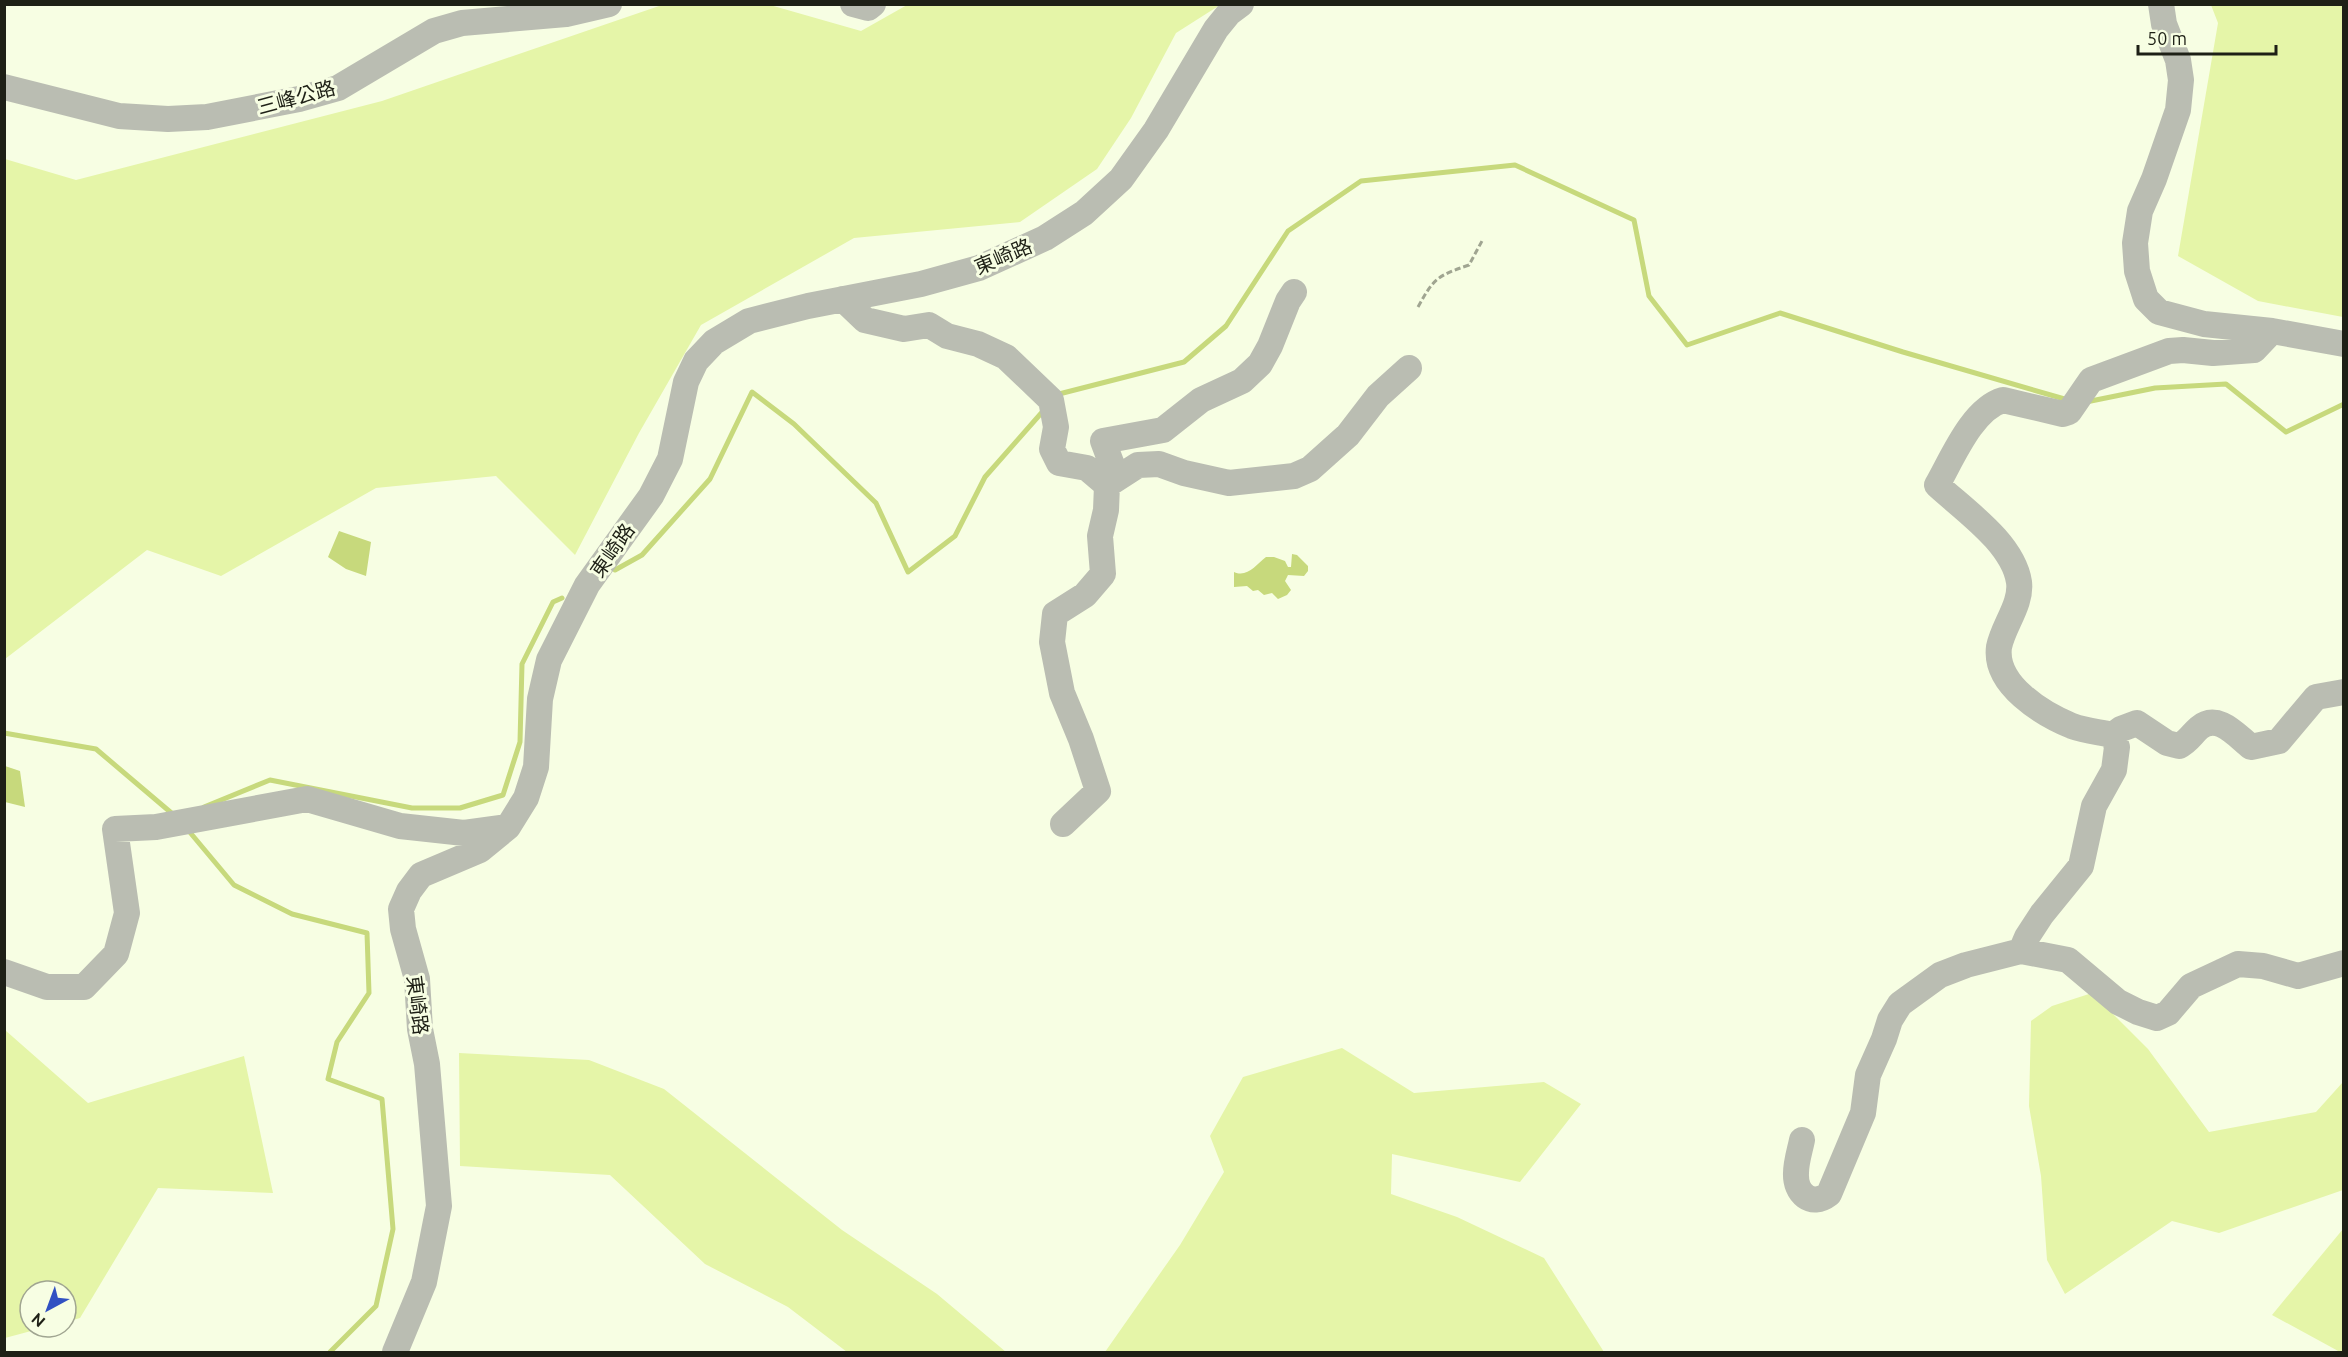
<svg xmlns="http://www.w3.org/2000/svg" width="2348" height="1357" font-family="Ubuntu,'Noto Sans TC',sans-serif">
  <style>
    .green { fill: #e5f5a8 }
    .water { fill: #c7d97c }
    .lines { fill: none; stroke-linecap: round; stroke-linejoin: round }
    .stream { stroke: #c7d97c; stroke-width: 5 }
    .path { stroke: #a0a591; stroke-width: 3; stroke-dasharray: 6 3; stroke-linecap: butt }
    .minor { stroke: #babdb2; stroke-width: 26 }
    .labels { text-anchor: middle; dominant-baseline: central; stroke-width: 6; stroke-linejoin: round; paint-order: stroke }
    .street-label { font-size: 20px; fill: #1e2016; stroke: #f7fee3 }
  </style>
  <rect width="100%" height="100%" fill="#f7fee3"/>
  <path class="green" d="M662,5H770L861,31L907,5H1220L1176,33L1131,118L1097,169L1020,222L854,238L701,325L639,433L575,555L496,476L376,488L221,576L147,550L5,659V159L76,180L382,101Z
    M2211,5H2343V317L2258,301L2178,256L2218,23Z
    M2092,993L2148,1049L2209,1132L2316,1112L2343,1082V1190L2219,1233L2172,1221L2065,1294L2047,1260L2041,1176L2029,1106L2031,1021L2052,1006Z
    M5,1030L88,1103L244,1056L273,1193L158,1188L80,1318L66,1322V1291H30V1327H46L5,1338Z
    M1342,1048L1414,1093L1544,1082L1581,1104L1520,1182L1392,1154L1391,1194L1457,1217L1544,1258L1604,1352H1105L1180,1245L1224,1172L1210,1136L1243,1077Z
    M459,1053L589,1060L664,1089L842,1230L937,1294L1006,1352H847L788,1307L705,1264L610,1175L460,1166Z
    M2343,1229L2344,1352H2340L2272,1315Z"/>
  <path class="water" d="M339,531L371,542L366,576L346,569L328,557Z
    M1292,554L1297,555L1308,566V571L1304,576L1288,575L1285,581L1291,590L1287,595L1278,599L1272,593L1264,595L1258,590L1253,591L1247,586L1234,587V572C1247,578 1256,565 1266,557H1274L1285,561L1288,567H1291Z
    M5,766L20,771L25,807L5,802Z"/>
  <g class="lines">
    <path class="stream" d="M1056,397L1059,394L1184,362L1226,326L1288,231L1361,181L1515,165L1634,220L1649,296L1687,345L1780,313L1903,352L2068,400
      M2086,402L2155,388L2226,384L2286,432L2344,404
      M615,570L642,555L710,479L752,392L794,424L876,503L908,572L955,536L985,477L1044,410
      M4,733L96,749L175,816
      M204,807L270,780L412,808H460L503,795L520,742L522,664L553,602L562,598
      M188,830L234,885L292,914L367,933L369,993L337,1042L328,1079L382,1099L393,1229L376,1306L330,1352"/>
    <path class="path" d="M1418,307C1434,278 1437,276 1469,265L1482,241"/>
    <path class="minor" d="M853,4L868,8L873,4
      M2161,4L2164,24L2178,60L2181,80L2178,110L2154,179L2140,211L2135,243L2137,271L2146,299L2159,312L2204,324L2272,331L2344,344
      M4,87L119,116L168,119L207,117L299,99L338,88L434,31L462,23L566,14L609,4
      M1294,292L1288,301L1270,346L1260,364L1242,381L1201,400L1163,430L1103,441L1112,465L1107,485L1138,465L1159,464L1184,473L1229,483L1294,476L1310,469L1348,435L1378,396L1409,368
      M843,299L865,320L904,329L929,325L947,336L978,344L1006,357L1051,400L1056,427L1052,449L1059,463L1087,468L1107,485L1106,510L1100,536L1103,574L1085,595L1055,614L1052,642L1062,693L1081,739L1098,791L1063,824
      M2113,735C2100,732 2085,731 2072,726C2043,714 1994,685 1999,647C2003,626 2022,604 2019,582C2013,543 1964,510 1937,485C1952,459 1972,409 2003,400L2063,414L2069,412L2091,380L2169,351L2183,350L2213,353L2254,350L2272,331
      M2021,951L2068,960L2118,1002L2138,1012L2157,1018L2168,1013L2191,986L2238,964L2263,966L2298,976L2344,963
      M4,972L47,987H84L116,954L127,913L115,829L156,827L307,799L400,826L464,833L508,827
      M1802,1140C1800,1150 1796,1162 1796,1173C1795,1193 1811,1208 1829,1194L1863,1113L1868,1075L1884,1039L1890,1020L1900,1004L1940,975L1966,965L2021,951L2027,937L2042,914L2081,866L2094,806L2114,770L2117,747L2113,735L2121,729L2137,723L2167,743L2179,746C2188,742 2192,734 2199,728C2218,712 2237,736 2251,747L2279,741L2316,697L2344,692
      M395,1352L424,1282L439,1206L427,1064L420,1029L417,979L403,929L401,909L409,891L421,875L480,850L508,827L526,798L536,767L540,699L549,660L587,585L651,496L670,459L686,382L696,361L714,342L749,321L808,306L921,284L979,268L1045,238L1084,213L1121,179L1156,130L1216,29L1229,13L1241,4"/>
  </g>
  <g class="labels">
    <g class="street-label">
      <text transform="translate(296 97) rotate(-15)">三峰公路</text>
      <text transform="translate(1003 256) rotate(-23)">東崎路</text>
      <text transform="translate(612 550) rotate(-55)">東崎路</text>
      <text transform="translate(418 1005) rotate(83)">東崎路</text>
    </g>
  </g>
  <rect width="2348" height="1357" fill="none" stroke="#1e2016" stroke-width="12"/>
  <g transform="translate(48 1309) rotate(221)"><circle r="28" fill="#f7fee3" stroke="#a0a591" stroke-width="1.5"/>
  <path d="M0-4.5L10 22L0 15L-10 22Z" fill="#3151c2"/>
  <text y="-9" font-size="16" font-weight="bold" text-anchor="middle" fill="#1e2016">N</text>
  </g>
  <path d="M2138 45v9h138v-9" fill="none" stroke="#1e2016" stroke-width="3"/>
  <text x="2147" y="45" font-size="18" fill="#1e2016" stroke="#f7fee3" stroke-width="4.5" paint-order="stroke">50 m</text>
</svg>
